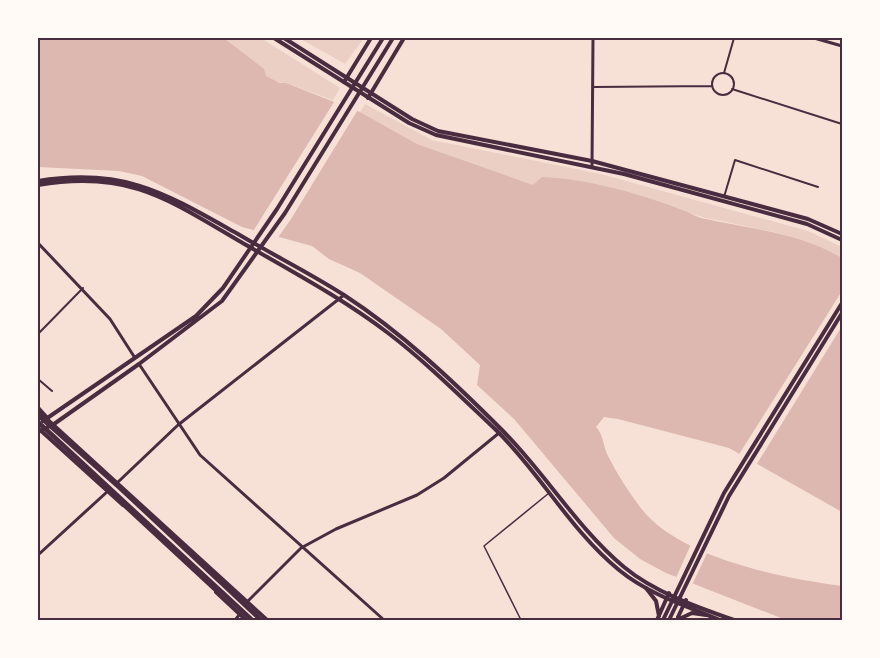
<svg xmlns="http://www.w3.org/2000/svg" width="880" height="658" font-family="Cabin,sans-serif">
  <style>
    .green { fill: #ebcfc5 }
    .water { fill: #dcb8b0 }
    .pier { fill: #f7e1d7 }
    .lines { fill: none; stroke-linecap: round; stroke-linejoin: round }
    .service { stroke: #4a2c40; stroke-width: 1.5 }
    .minor { stroke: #4a2c40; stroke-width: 2 }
    .tertiary { stroke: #4a2c40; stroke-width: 3 }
    .secondary { stroke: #4a2c40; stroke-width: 4 }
    .primary { stroke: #4a2c40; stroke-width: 4 }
    .trunk { stroke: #4a2c40; stroke-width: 4.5 }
    .neatline { fill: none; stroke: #4a2c40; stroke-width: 2 }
  </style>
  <rect width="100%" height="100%" fill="#f7e1d7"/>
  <path class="green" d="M215,38H261L340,88L333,100L286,83C268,84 230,49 215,38Z
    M299,38H364L345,64Z
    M365,104L432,140L601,174L808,231L842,247V258C809,238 769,231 731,223C713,219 698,218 682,209L533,186L417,144L360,112Z"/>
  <path class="water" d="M38,38H215L225,39L264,69L266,76L280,83H286L360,112L417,144L533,185L542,177C588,179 637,193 680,209C688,211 694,216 701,218C749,229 800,232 842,258V512L729,448L618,419L604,417L596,427C604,435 603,447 608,456C617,474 628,491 640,507C678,558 782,578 842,586V620H786L666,573L640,559L614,538L514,419L477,385L480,365L441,329L360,273L329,259L312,246L242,227L142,176L119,171L38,167Z"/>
  <path class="pier" d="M336,99L359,108L291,219L277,239L252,233Z
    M842,291V326L755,467L738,456Z
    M692,542L709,549L691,587L675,580Z"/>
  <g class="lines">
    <path class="service" d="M521,620L484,546L549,493"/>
    <path class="minor" d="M724,73L734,38
      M712 84a11 11 0 1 1 22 0a11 11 0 1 1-22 0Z
      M594,87L712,86
      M732,89L842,124
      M724,197L735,160L818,187
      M38,334L83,288
      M38,379L52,391"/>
    <path class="tertiary" d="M814,38L842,46
      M592,166L593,38
      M38,243L110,319L135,358
      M139,364L200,455L384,620
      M38,407L47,417
      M118,482L178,425L344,295
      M38,555L108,491
      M246,603L301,548L336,529L417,495L444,478L499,433
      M235,620L240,614"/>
    <path class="secondary" d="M274,38L409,123L436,135L624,174L807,224L842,240
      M284,38L412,119L438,131L592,161L808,219L842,234
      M38,181C124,167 165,193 238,234C273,255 310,273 344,295C401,332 452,380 500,428C544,471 576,527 624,567C654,592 697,607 734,620
      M38,185C128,170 166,198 241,242C291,271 342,298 388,333C426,362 461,397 496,430C540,473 571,531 619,570C648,594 686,606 720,620"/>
    <path class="primary" d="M344,82L371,38
      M368,98L404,38
      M38,411L267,620
      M43,421L196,316L223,288L277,209L383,38
      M38,428L123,505
      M38,432L54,424L139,364L222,301L285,213L393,38
      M646,588L656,601L659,616
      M216,592L246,620
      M678,617L686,600
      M657,620L669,593
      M663,620L724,493L842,303
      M669,620L729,496L842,313
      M677,620L692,613L706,615"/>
    <path class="trunk" d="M38,415L120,488L261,620
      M38,422L252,620
      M123,504L218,592"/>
  </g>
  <rect width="880" height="658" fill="none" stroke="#fffaf5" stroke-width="78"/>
  <rect x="39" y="39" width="802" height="580" class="neatline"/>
</svg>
